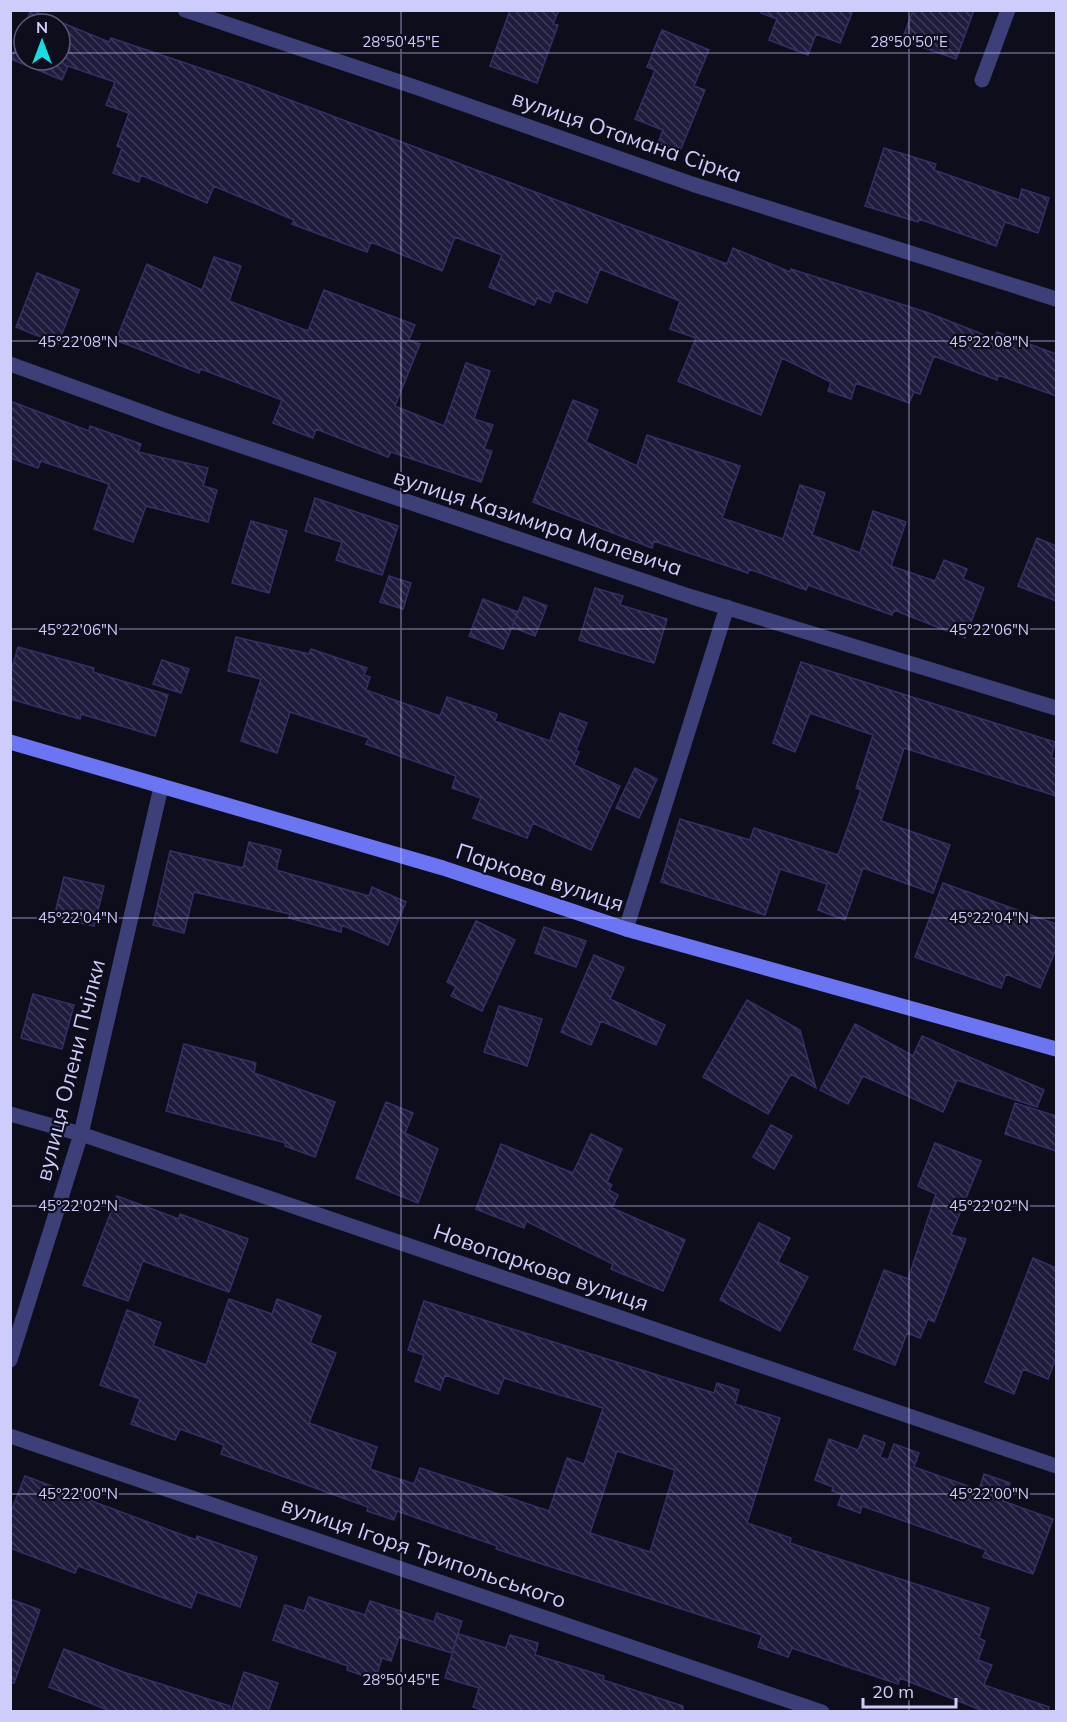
<svg xmlns="http://www.w3.org/2000/svg" width="1067" height="1722" font-family="Mulish,sans-serif">
  <style>
    .building { fill: url(#building-back-hatch); stroke: #352f66; stroke-width: 1.5; fill-rule: evenodd }
    .lines { fill: none; stroke-linecap: round; stroke-linejoin: round }
    .street { stroke: #3c3f78; stroke-width: 15 }
    .secondary { stroke: #6b74f3; stroke-width: 15 }
    .ticks { fill: none; stroke: #ceccfb; stroke-width: 1.5; stroke-opacity: 0.45 }
    .labels { text-anchor: middle; dominant-baseline: central; stroke-width: 4.5; stroke-linejoin: round; paint-order: stroke }
    .street-label { font-size: 22px; fill: #ceccfb; stroke: #0e0d1c }
    .ticks-label { font-size: 15px; text-anchor: middle; fill: #ceccfb; stroke: #0e0d1c; stroke-width: 4.5; stroke-linejoin: round; paint-order: stroke }
  </style>
  <defs>
    <pattern id="building-back-hatch" width="6" height="6" patternUnits="userSpaceOnUse" patternTransform="scale(1.5)"><rect width="6" height="6" fill="#1e1b3c"/><path d="M-1 5l2 2M0 0l6 6M5-1l2 2" fill="none" stroke="#3e3b59"/></pattern>
  </defs>
  <rect width="100%" height="100%" fill="#0e0d1c"/>
  <path class="building" d="M31,10L109,42L111,38L247,84L727,264L733,248L790,272L791,269L926,312L995,339L997,332L1056,354V396L998,375L997,380L934,356L920,394L914,392L909,403L856,383L851,399L828,391L831,382L782,358L761,415L678,381L696,338L670,329L680,301L600,269L587,303L555,290L550,303L537,298L534,305L489,287L502,255L455,237L442,271L371,242L367,252L292,224L294,220L214,186L207,203L141,175L139,182L113,173L122,148L117,146L129,113L106,105L115,82L68,66L62,80L11,59L24,27V60H60V24H25Z
    M510,10H559L553,24L558,25L537,83L490,66Z
    M761,10H853L840,43L816,34L808,55L769,40L777,19L761,13Z
    M913,10H974L956,59L902,40Z
    M662,30L709,50L694,86L705,90L680,151L658,143L663,130L635,119L655,70L647,67Z
    M884,148L936,164L934,170L1019,200L1022,189L1049,198L1038,233L1005,222L996,246L919,219L918,222L865,206Z
    M214,257L241,266L229,301L308,331L324,290L415,325L409,340L420,344L395,406L444,426L466,363L490,371L474,419L493,425L484,449L492,451L481,482L391,452L388,457L316,429L313,438L273,423L282,400L201,369L199,373L116,340L147,264L202,290Z
    M37,273L79,290L58,344L16,327Z
    M573,400L598,410L586,442L637,466L647,435L740,466L722,518L783,539L800,485L825,493L812,535L860,553L873,511L906,522L891,566L935,581L944,560L967,569L963,579L984,588L965,638L894,610L892,615L808,585L806,590L749,569L748,573L654,541L652,548L533,502Z
    M10,401L89,431L90,426L141,444L138,452L208,468L203,486L217,490L208,522L146,506L133,542L94,529L109,484L41,461L38,468L10,458Z
    M315,498L398,526L382,575L336,560L342,542L305,531Z
    M251,521L287,531L269,593L232,583Z
    M1037,538L1056,546V601L1018,586Z
    M389,576L411,583L403,609L380,602Z
    M595,588L623,596L620,605L667,619L654,663L579,640Z
    M524,597L547,606L535,636L512,627Z
    M483,599L518,612L503,649L469,636Z
    M236,637L309,654L311,649L367,668L364,675L370,677L366,690L440,716L447,697L497,714L495,721L550,741L560,713L587,723L576,750L579,752L574,765L620,786L591,850L533,823L527,838L473,818L481,798L452,788L456,776L366,744L369,738L290,712L277,753L241,741L261,679L228,671Z
    M18,647L94,668L93,672L168,695L155,736L81,714L80,719L10,699V675Z
    M162,660L189,669L181,693L153,684Z
    M801,662L1055,742L1051,758L1056,759V796L904,748L881,821L950,845L933,893L863,868L845,920L818,910L827,884L780,869L765,915L661,882L680,819L750,840L754,828L838,855L861,790L856,788L873,735L810,713L795,752L773,743Z
    M635,768L657,779L639,818L616,808Z
    M249,842L281,850L276,870L369,896L372,887L406,902L388,945L342,925L341,932L289,918L290,914L194,892L184,933L153,925L170,851L243,868Z
    M64,877L104,886L94,926L54,917Z
    M943,883L1056,924V949L1040,988L1006,974L1001,988L915,957Z
    M476,921L515,940L482,1011L451,996L456,987L447,982Z
    M544,927L586,941L576,967L535,953Z
    M594,955L624,968L610,999L665,1025L656,1045L601,1021L591,1045L561,1032Z
    M33,994L74,1005L62,1049L21,1038Z
    M747,1000L800,1030L816,1088L791,1074L768,1114L703,1077Z
    M499,1006L542,1019L527,1066L484,1052Z
    M855,1024L913,1056L922,1036L1044,1090L1037,1107L957,1080L943,1112L863,1076L848,1104L820,1090Z
    M184,1044L256,1063L254,1073L335,1102L315,1157L285,1146L286,1143L166,1111Z
    M386,1102L413,1113L405,1133L438,1149L418,1203L356,1178Z
    M1015,1103L1056,1116V1151L1005,1134Z
    M771,1125L792,1136L774,1169L753,1157Z
    M591,1134L622,1149L607,1182L612,1185L609,1190L618,1195L612,1208L685,1240L663,1291L611,1269L613,1264L526,1221L524,1228L476,1209L501,1144L573,1173Z
    M935,1143L981,1161L951,1235L966,1239L934,1322L928,1319L920,1338L907,1333L895,1365L854,1349L884,1270L908,1279L936,1194L918,1186Z
    M117,1196L179,1219L180,1214L248,1239L229,1292L143,1261L128,1301L83,1285Z
    M759,1223L790,1238L778,1262L808,1277L780,1331L720,1300Z
    M1033,1258L1056,1268V1358L1048,1379L1023,1369L1014,1394L985,1382Z
    M229,1299L272,1314L277,1299L321,1316L310,1343L336,1353L309,1423L377,1447L370,1469L414,1484L420,1468L549,1511L567,1458L584,1464L603,1408L504,1378L498,1394L445,1375L440,1390L415,1381L424,1355L408,1350L424,1301L714,1393L717,1383L739,1390L735,1404L780,1418L747,1523L791,1538L790,1543L989,1608L979,1638L985,1641L978,1660L992,1665L984,1685L1049,1707L1048,1712H986L900,1678L898,1684L792,1648L788,1657L758,1647L762,1635L496,1549L497,1546L397,1511L394,1520L367,1511L368,1507L221,1454L224,1445L180,1429L175,1440L131,1424L140,1399L100,1385L127,1310L161,1323L153,1346L206,1365ZM617,1451L675,1470L650,1552L590,1533Z
    M864,1435L885,1443L880,1457L888,1460L894,1444L919,1453L914,1467L979,1490L984,1474L1010,1483L1003,1501L1053,1519L1033,1574L983,1557L986,1550L862,1506L860,1513L838,1505L842,1494L832,1491L833,1487L815,1480L829,1439L858,1450Z
    M25,1476L196,1540L197,1536L257,1557L240,1607L197,1592L191,1608L78,1566L75,1573L10,1548V1514Z
    M309,1597L365,1615L370,1601L434,1622L437,1613L462,1621L452,1653L399,1637L391,1661L382,1658L375,1680L347,1670L348,1666L273,1640L285,1605L304,1611Z
    M10,1599L40,1610L14,1683L10,1682Z
    M458,1634L506,1648L510,1635L538,1643L535,1655L604,1676L603,1680L683,1706V1712H487L473,1707L479,1688L445,1678Z
    M64,1649L123,1672L230,1706L229,1712H113L49,1687Z
    M244,1672L278,1683L268,1712H231Z"/>
  <g class="lines">
    <path class="street" d="M185,10L418,88L692,184L1056,299
      M982,80L1008,10
      M10,364L170,422L692,597L1056,708
      M626,929L727,607
      M10,1114L81,1134L1056,1466
      M10,1360L81,1134L161,787
      M10,1436L822,1712"/>
    <path class="secondary" d="M10,742L443,868L626,929L1056,1049"/>
  </g>
  <path class="ticks" d="M401,10V1712M909,10V1712M10,53H24M60,53H1056M10,341H1056M10,629H1056M10,918H1056M10,1206H1056M10,1494H1056"/>
  <g class="labels">
    <g class="street-label">
      <text transform="translate(627 136) rotate(19)">вулиця Отамана Сірка</text>
      <text transform="translate(538 522) rotate(18)">вулиця Казимира Малевича</text>
      <text transform="translate(540 877) rotate(18)">Паркова вулиця</text>
      <text transform="translate(70 1070) rotate(-76)">вулиця Олени Пчілки</text>
      <text transform="translate(541 1267) rotate(19)">Новопаркова вулиця</text>
      <text transform="translate(424 1552) rotate(19)">вулиця Ігоря Трипольського</text>
    </g>
  </g>
  <g class="ticks-label">
    <text x="401" y="47">28°50'45"E</text>
    <text x="909" y="47">28°50'50"E</text>
    <text x="78" y="347">45°22'08"N</text>
    <text x="989" y="347">45°22'08"N</text>
    <text x="78" y="635">45°22'06"N</text>
    <text x="989" y="635">45°22'06"N</text>
    <text x="78" y="923">45°22'04"N</text>
    <text x="989" y="923">45°22'04"N</text>
    <text x="78" y="1211">45°22'02"N</text>
    <text x="989" y="1211">45°22'02"N</text>
    <text x="78" y="1499">45°22'00"N</text>
    <text x="989" y="1499">45°22'00"N</text>
    <text x="401" y="1685">28°50'45"E</text>
  </g>
  <rect width="1067" height="1722" fill="none" stroke="#ceccfb" stroke-width="24"/>
  <g transform="translate(42 42)"><circle r="28" fill="#0e0d1c" stroke="#5b5975" stroke-width="1.5"/>
  <path d="M0-4.5L10 22L0 15L-10 22Z" fill="#12dfe1"/>
  <text y="-9" font-size="16" font-weight="bold" text-anchor="middle" fill="#ceccfb">N</text>
  </g>
  <path d="M863 1698v9h93v-9" fill="none" stroke="#ceccfb" stroke-width="3"/>
  <text x="872" y="1698" font-size="18" fill="#ceccfb" stroke="#0e0d1c" stroke-width="4.5" paint-order="stroke">20 m</text>
</svg>
